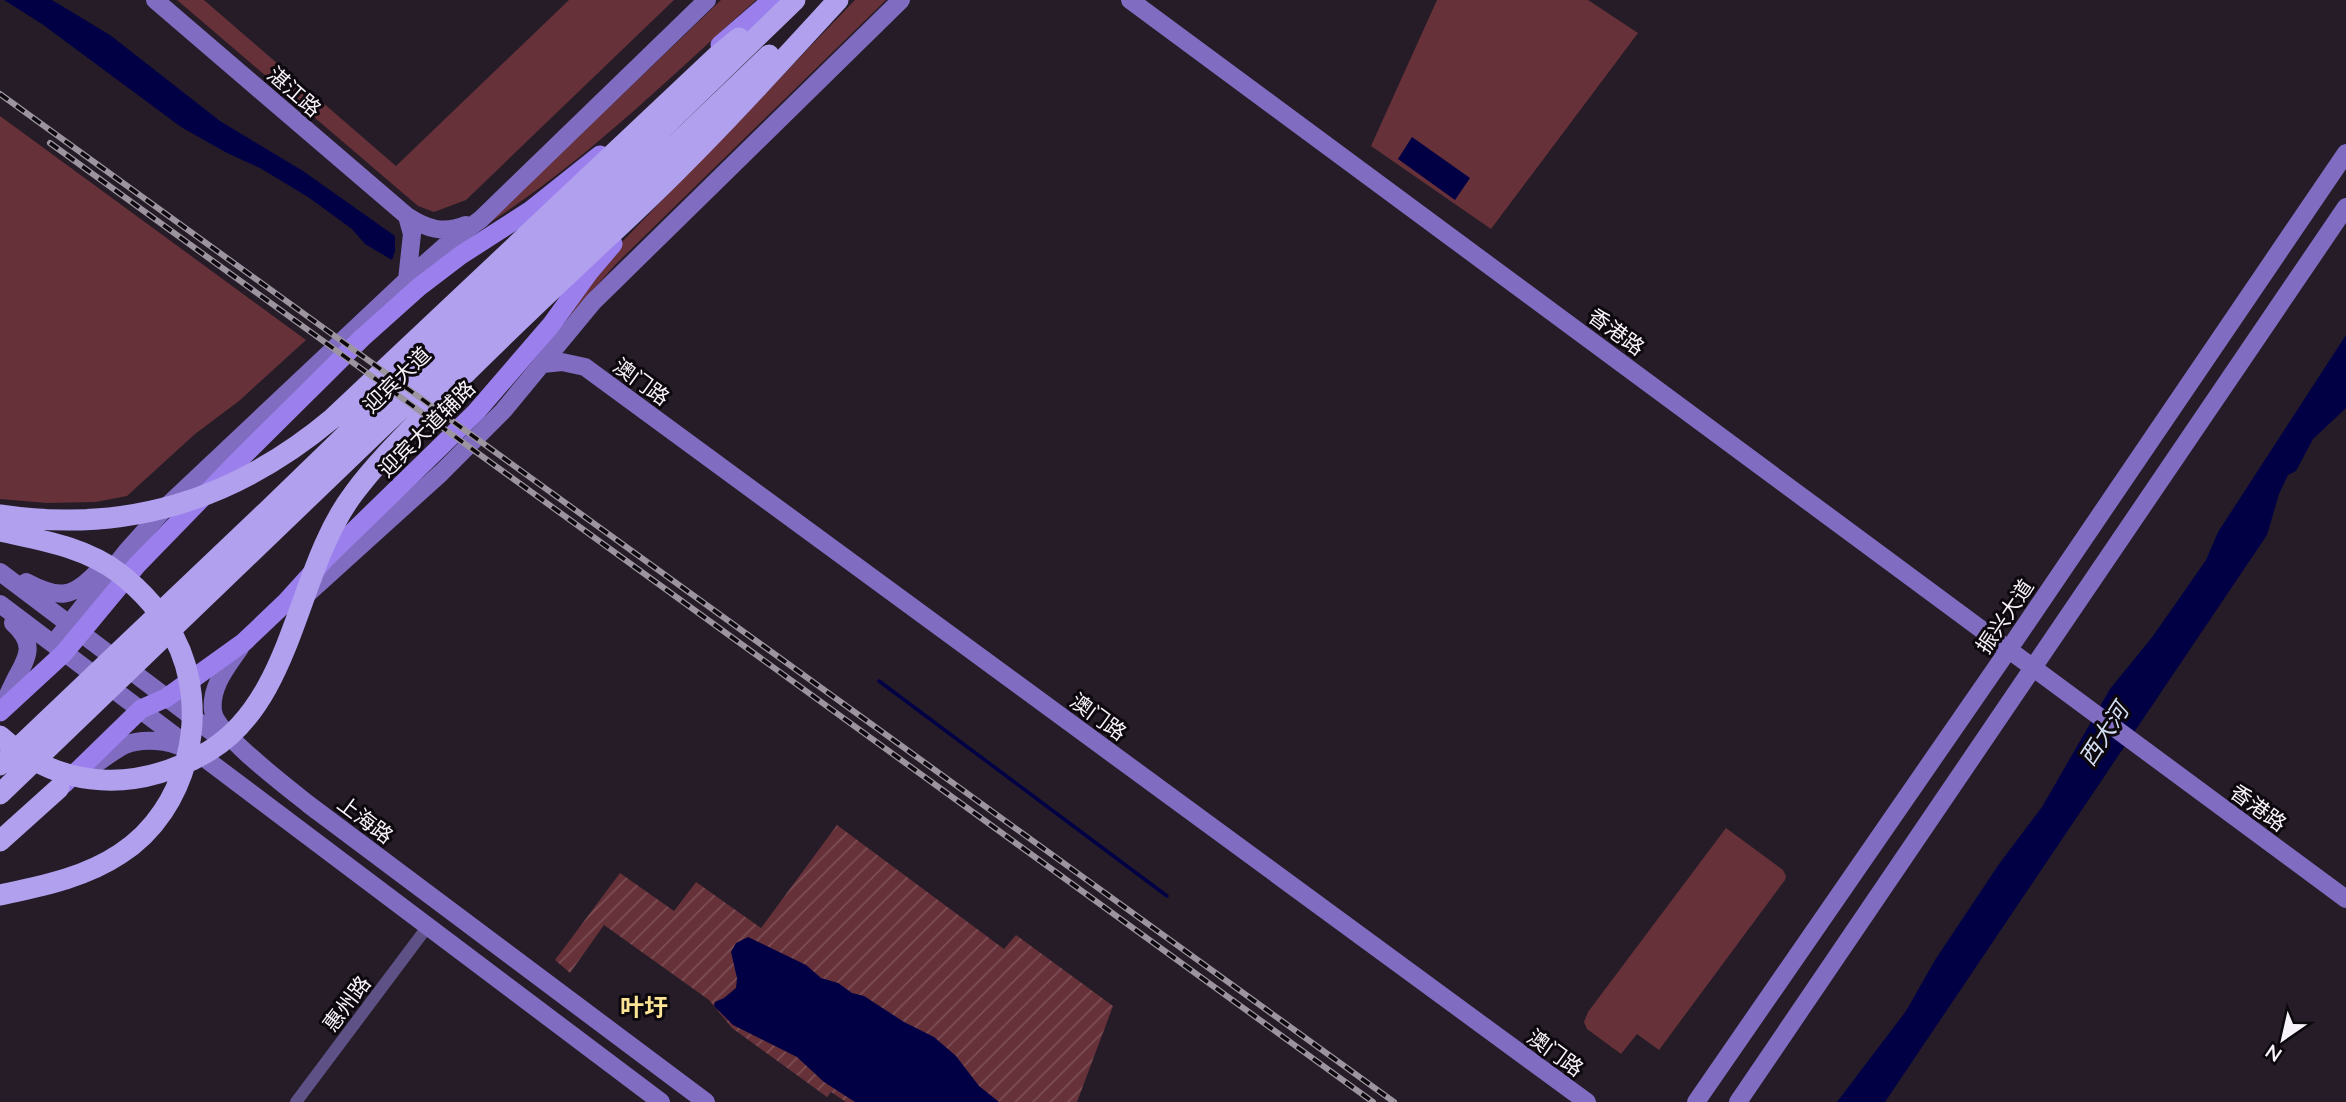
<svg xmlns="http://www.w3.org/2000/svg" width="2346" height="1102" font-family="Lato,'Noto Sans SC',sans-serif">
  <style>
    .green { fill: #663138 }
    .garden { fill: url(#garden-furrows) }
    .water { fill: #020045 }
    .lines { fill: none; stroke-linecap: round; stroke-linejoin: round }
    .stream { stroke: #020045; stroke-width: 3.5 }
    .street { stroke: #5d5185; stroke-width: 12 }
    .secondary { stroke: #806cc0; stroke-width: 18 }
    .primary { stroke: #9b80ed; stroke-width: 19 }
    .highway { stroke: #b0a0ee; stroke-width: 21 }
    .rail-casing { stroke: #9c949e; stroke-width: 6 }
    .rail { stroke: #0c080d; stroke-width: 3.5; stroke-dasharray: 10; stroke-linecap: butt }
    .labels { text-anchor: middle; dominant-baseline: central; stroke-width: 6; stroke-linejoin: round; paint-order: stroke }
    .street-label { font-size: 21px; fill: #f8f2fa; stroke: #0c080d }
    .water-label { font-size: 23px; font-style: italic; fill: #d4def3; stroke: #0c080d }
    .quarter-label { font-size: 24px; font-weight: bold; fill: #fae395; stroke: #0c080d }
  </style>
  <defs>
    <pattern id="garden-furrows" width="10" height="10" patternUnits="userSpaceOnUse" patternTransform="scale(1.75)"><rect width="10" height="10" fill="#663138"/><path d="M-1 1l2-2M0 10L10 0M9 11l2-2" fill="none" stroke="#7d4f56"/></pattern>
  </defs>
  <rect width="100%" height="100%" fill="#251c28"/>
  <path class="green" d="M177,0H204L396,166L569,0H674L466,200L434,212L418,206Z
    M721,0H756C669,78 585,162 486,225Z
    M855,0H886L616,264L557,330L619,245Z
    M1437,0H1588L1638,33L1491,229L1371,146Z
    M0,116L306,340L239,401L195,434L127,496L96,502L47,503L0,499Z
    M1726,828L1783,870L1786,876L1785,880L1659,1050L1637,1034L1621,1054L1587,1029L1584,1022L1588,1012Z"/>
  <path class="garden" d="M837,825L1004,949L1016,935L1113,1006L1077,1102H846L831,1092L827,1097L732,1028L709,1000L604,925L570,973L555,960L620,873L674,911L696,882L761,928Z"/>
  <path class="water" d="M4,0H52L110,35L220,121L303,171L395,236V251L392,260L365,244L352,229L308,197L260,168L227,153L181,127L42,24Z
    M1412,137L1470,178L1455,200L1398,159Z
    M2346,335V408L2313,439L2296,471L2288,475L2279,494L2267,535L1885,1102H1837L1906,1011L1935,960L1999,864L2042,807L2110,689L2153,636L2206,560L2218,532Z
    M748,937L806,965L821,978L838,983L852,993L864,996L904,1022L934,1037L956,1056L979,1086L999,1102H855L824,1082L797,1057L733,1025L714,1006L715,1002L724,998L736,988L737,978L731,952L736,943Z"/>
  <g class="lines">
    <path class="stream" d="M879,681L1167,896"/>
    <path class="street" d="M296,1102L428,926"/>
    <path class="secondary" d="M155,0L407,216C427,229 443,234 466,225
      M1130,0L2346,899
      M407,216L412,234L407,280
      M543,364L562,362L585,367L1587,1102
      M0,572L224,741
      M26,582C60,600 73,598 99,570
      M305,596L441,473L503,411L593,302L901,0
      M0,604L661,1102
      M53,644L126,552L168,505L410,277L445,246L481,219L707,0
      M240,648C228,666 210,686 213,711C216,735 295,793 317,811
      M1,709C6,699 11,688 16,678C29,655 35,643 13,623
      M83,772C97,764 111,752 125,745C142,738 170,740 185,749
      M308,804L706,1102
      M1696,1102L2009,649L2346,153
      M1738,1102L2346,207"/>
    <path class="primary" d="M720,45L772,0
      M0,712L64,653L137,565L236,463L362,338L419,287L461,255L531,210L600,155
      M64,784L141,709L166,698L244,642L286,602L325,559L476,412L551,325L590,271L613,244"/>
    <path class="highway" d="M0,515C127,534 235,500 333,418L717,56L739,38
      M0,531C41,540 85,547 119,573C141,590 161,612 174,637C212,709 189,810 120,854C84,878 41,886 0,895
      M0,736C62,791 138,793 209,751C295,699 296,569 354,493C377,462 405,435 432,407C494,343 560,282 626,220C700,151 769,75 838,0
      M0,765L267,511L795,0
      M0,794C258,549 513,301 769,55
      M0,841L59,788"/>
    <g class="rail-casing">
      <path id="rail" d="M0,94L1394,1102
        M50,143L1373,1102"/>
    </g>
    <use href="#rail" class="rail"/>
  </g>
  <g class="labels">
    <g class="street-label">
      <text transform="translate(295 91) rotate(41)">湛江路</text>
      <text transform="translate(1617 331) rotate(36)">香港路</text>
      <text transform="translate(396 379) rotate(-44)">迎宾大道</text>
      <text transform="translate(642 381) rotate(36)">澳门路</text>
      <text transform="translate(426 428) rotate(-45)">迎宾大道辅路</text>
      <text transform="translate(2004 616) rotate(-56)">振兴大道</text>
      <text transform="translate(1099 716) rotate(36)">澳门路</text>
      <text transform="translate(2259 807) rotate(36)">香港路</text>
      <text transform="translate(366 819) rotate(37)">上海路</text>
      <text transform="translate(346 1003) rotate(-53)">惠州路</text>
      <text transform="translate(1556 1052) rotate(36)">澳门路</text>
    </g>
    <g class="water-label">
      <text transform="translate(2103 734) rotate(-57)">西大河</text>
    </g>
    <g class="quarter-label">
      <text x="644" y="1006">叶圩</text>
    </g>
  </g>
  <g transform="translate(2283 1039) rotate(214)" stroke="#0c080d" stroke-width="5" paint-order="stroke">
  <path d="M0-5L12 26L0 18L-12 26Z" fill="#f8f2fa"/>
  <text y="-10" font-size="19" font-weight="bold" text-anchor="middle" fill="#f8f2fa">N</text>
  </g>
</svg>
